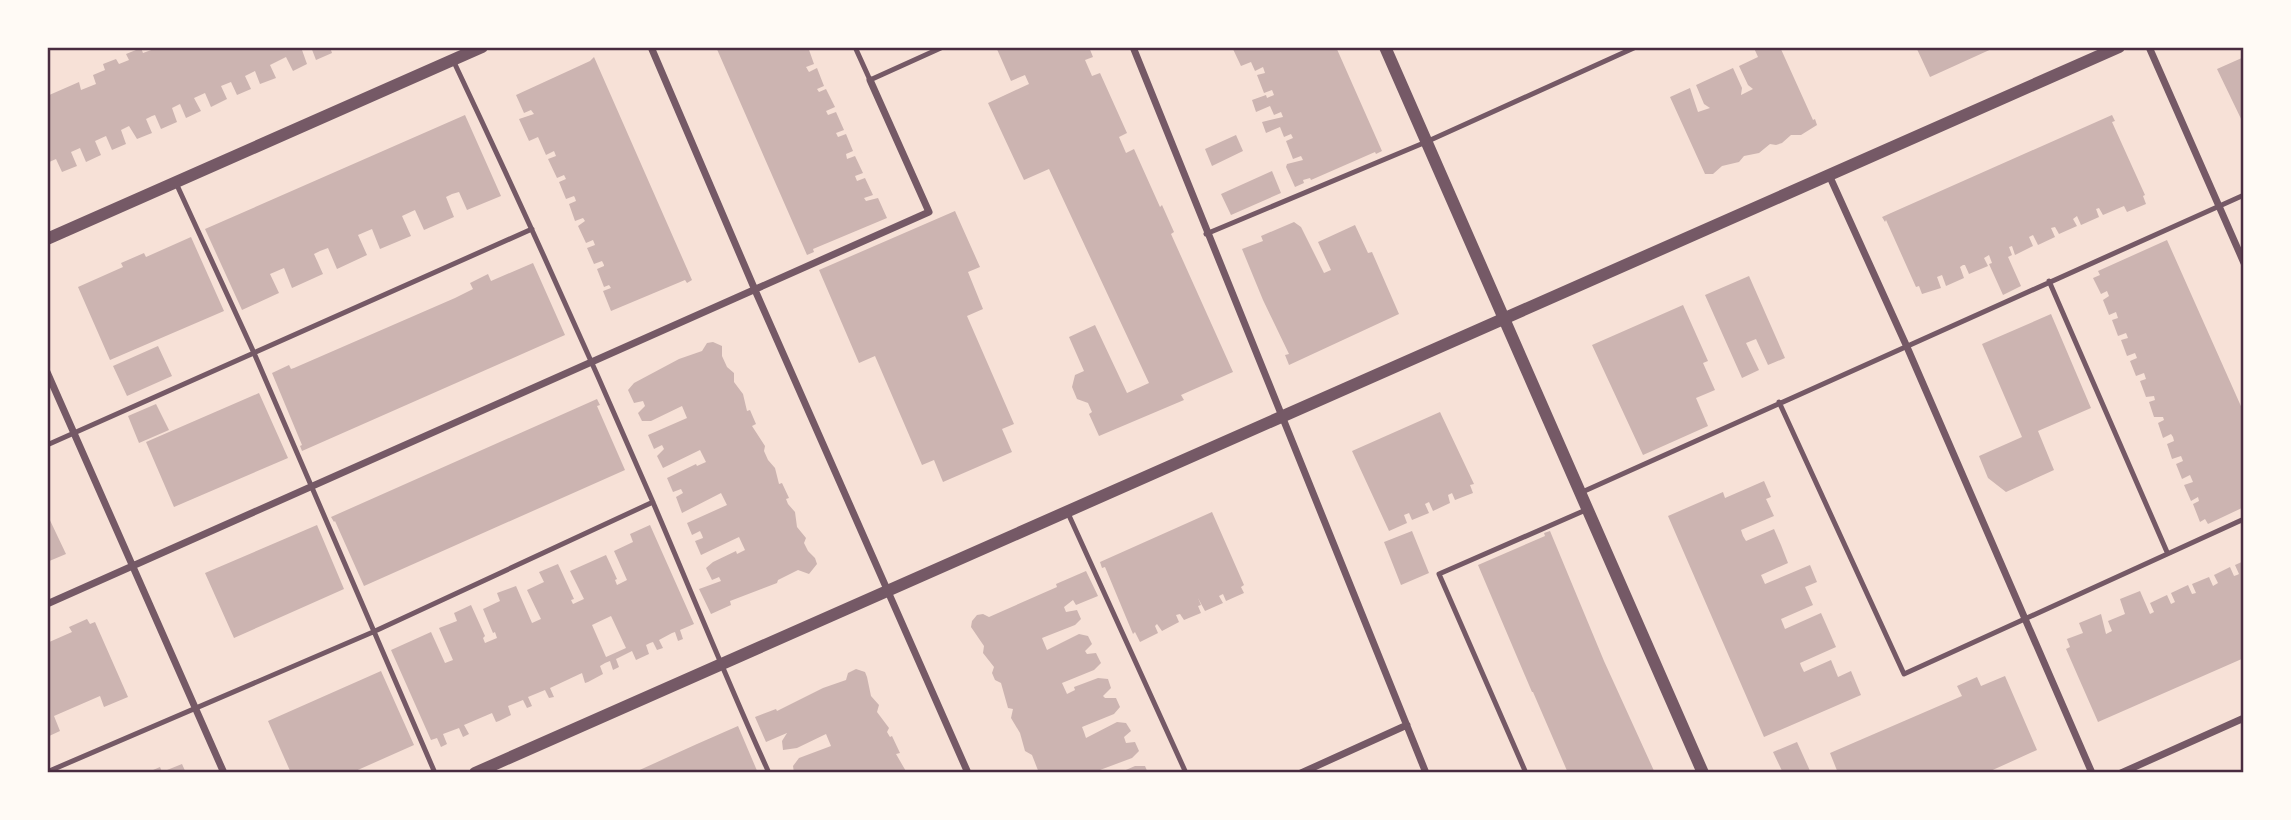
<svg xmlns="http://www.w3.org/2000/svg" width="2291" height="820" font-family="Signika,sans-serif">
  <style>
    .building { fill: #ccb4b1; fill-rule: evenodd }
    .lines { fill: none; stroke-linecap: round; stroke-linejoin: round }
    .service { stroke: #755966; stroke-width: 5 }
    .minor { stroke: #755966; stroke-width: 7 }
    .tertiary { stroke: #755966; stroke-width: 12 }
    .neatline { fill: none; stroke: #4a2c40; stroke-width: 2.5 }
  </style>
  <rect width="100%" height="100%" fill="#f7e1d7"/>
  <path class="building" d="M153,47H309L302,50L307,64L293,71L286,57L270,65L276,78L260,84L255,71L245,76L251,89L237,95L231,82L221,86L227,99L211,107L205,93L194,98L201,111L186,118L180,104L172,108L177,122L161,129L155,115L152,116L146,119L152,133L137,139L129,126L121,130L126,144L112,150L106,136L95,141L101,155L86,162L80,148L71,152L77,166L62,172L56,159L47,163V96L79,82L81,90L96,84L93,75L105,70L103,64L116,59L119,64L129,60L126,54L141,48L143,53L154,49Z
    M311,47H330L332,53L316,60Z
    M716,47H798L799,50L808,47L814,64L806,67L809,72L817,68L824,86L817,89L819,92L826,89L835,107L826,111L828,115L836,112L844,130L836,133L838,137L846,134L853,151L846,154L847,159L855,156L863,173L855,176L857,181L865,178L873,195L864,198L866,201L878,198L887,218L813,249L814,252L807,255Z
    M996,47H1089L1093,57L1085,60L1092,76L1100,73L1127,133L1119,137L1126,153L1134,149L1160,207L1162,205L1174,232L1171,234L1233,372L1181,395L1184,400L1099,436L1089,414L1092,412L1088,403L1077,399L1072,387L1075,375L1084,371L1069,337L1095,325L1127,393L1149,383L1049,169L1024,180L988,103L1029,84L1025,75L1011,81Z
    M1232,47H1336L1382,151L1376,154L1375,152L1311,180L1310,178L1303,180L1304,183L1295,187L1286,167L1287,164L1303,160L1301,156L1293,159L1286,141L1293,138L1291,134L1284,137L1280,127L1266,133L1262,122L1283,117L1281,112L1274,115L1270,106L1256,112L1252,100L1266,95L1267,98L1274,95L1272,90L1264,93L1257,75L1265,73L1263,67L1255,71L1251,62L1241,66Z
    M1757,47H1780L1813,120L1815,119L1817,125L1801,135H1791L1782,143L1776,145L1770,144L1759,153L1744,156L1739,162L1722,166L1713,174H1705L1670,97L1690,88L1698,112L1710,108L1704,104L1696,85L1733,68L1742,88L1741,95L1753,89L1748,85L1739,66L1758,57L1754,48Z
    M1916,47H1996L1930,77Z
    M594,57L692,280L687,283L685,280L611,311L603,291L611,288L609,285L604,287L597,269L604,266V265L602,261L594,264L587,248L595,245L593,240L586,243L578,226L585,221L583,218L575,221L569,204L576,201L575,198L574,196L566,199L559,182L566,179L564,175L557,178L548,159L556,156L554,151L546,155L538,137L529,141L519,119L534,114L531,110L524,113L516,95L590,61Z
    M2244,57V125L2217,69Z
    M465,115L501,196L467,210L459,192L452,194L446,197L454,217L424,230L415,210L402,216L411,236L380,249L372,229L358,235L367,255L337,269L328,248L320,251L314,254L323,274L292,288L284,268L270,274L279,293L242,310L205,229Z
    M2112,115L2115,121L2112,122L2145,195L2143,196L2146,204L2127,212L2124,206L2103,215L2099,208L2096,209L2099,217L2081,225L2077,216L2073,219L2077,226L2059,234L2055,227L2051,228L2055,237L2038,245L2033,235L2029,237L2033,246L2015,255L2012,246L2009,247L2012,255L2008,257L2021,286L2003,295L1989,264L1992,263L1989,255L1984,258L1988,266L1969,274L1965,265H1963L1960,267L1964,278L1946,286L1942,275L1937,277L1941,288L1922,294L1919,286L1916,287L1886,220L1885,222L1882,217Z
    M1236,135L1243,151L1212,166L1205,149Z
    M1272,171L1281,193L1231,215L1221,194Z
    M955,211L980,267L968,272L983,309L967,316L1014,424L1002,429L1012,452L943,482L934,460L922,465L875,356L859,363L819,270Z
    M1294,222L1301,227L1324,273L1331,270L1318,242L1355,225L1368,253L1372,252L1399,314L1289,365L1285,355L1289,354L1263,300L1242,249L1263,241L1261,236Z
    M191,237L224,311L110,360L78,287L123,267L121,263L144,253L146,257Z
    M2167,240L2244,413V507L2208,524L2205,519L2200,522L2193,504L2199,501L2198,497L2191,501L2184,485L2193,482L2190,475L2182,479L2176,464L2183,461L2181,456L2172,459L2167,444L2174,441L2173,437L2171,434L2163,438L2158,423L2164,420L2163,417H2154L2149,402L2155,400L2154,396L2146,397L2140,381L2146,379L2144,373L2136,376L2130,361L2137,358L2135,353L2127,356L2121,340L2128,338L2126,333L2118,336L2112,320L2118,318L2116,312L2109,315L2103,300L2109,296L2107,291L2101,294L2093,278L2100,275L2098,271Z
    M533,263L565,335L302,451L300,446L302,445L272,373L289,365L291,369L294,368L455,298L473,289L470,283L488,274L491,281Z
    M1749,276L1785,358L1768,365L1756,339L1746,343L1759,370L1742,378L1705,295Z
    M1683,305L1708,361L1703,363L1715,390L1696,398L1708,426L1643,455L1592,345Z
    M2051,314L2091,408L2038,431L2054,470L2006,492L1988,478L1979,456L2022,437L1982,344Z
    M713,342L722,346V356L727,367L734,373V382L743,394L747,411L750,410L756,424L752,426L765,446L764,451L768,460L775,468L779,484L782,483L789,498L786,499L788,504L795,512L797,527L806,538L804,543L808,551L815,558L817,564L809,574L798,570L778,580L777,583L730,601L731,605L711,614L699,589L721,581L719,577L712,580L706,568L713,562L736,551L737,554L745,550L739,537L701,555L695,541L703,538L702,535L700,531L692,535L687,523L727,505L721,493L682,513L676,497L683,493L681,489L673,492L667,478L696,464L697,466L706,462L700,450L663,468L657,456L664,449L662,445L654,449L648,435L687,418L682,406L651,421H642L638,413L645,406L643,401L634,403L628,390L634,383L679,359L702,351L707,343Z
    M158,346L172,376L127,396L113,366Z
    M259,393L288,458L174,507L146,442Z
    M597,399L600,405L597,406L625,470L364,586L335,521L334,522L331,517Z
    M156,404L169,430L139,443L128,416Z
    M1440,412L1474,484L1470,485L1473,493L1455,500L1452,493L1448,495L1450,503L1433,511L1429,502L1425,504L1429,513L1412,520L1409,513L1404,515L1407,523L1389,531L1352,451Z
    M1764,481L1771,497L1766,499L1774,516L1741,530L1743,536L1746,541L1774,529L1781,545L1788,563L1761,575L1765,584L1810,565L1817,582L1805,587L1813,605L1781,619L1785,629L1821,613L1836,647L1800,663L1801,666L1804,672L1831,660L1838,677L1851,671L1861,695L1764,737L1668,516L1723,492L1725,498Z
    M1212,512L1244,585L1241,587L1244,593L1226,601L1223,594L1219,596L1223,603L1205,611L1198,598L1201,605L1198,606L1201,613L1184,620L1180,614L1176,615L1179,622L1162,631L1157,624L1155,626L1158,633L1140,642L1135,632L1133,634L1105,567L1102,568L1100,562Z
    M47,514L66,554L47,562Z
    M317,525L344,589L234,638L205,573Z
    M650,525L694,624L680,630L683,639L678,641L675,632L672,633L659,640L663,648L657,650L653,642L650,643L646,645L649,654L636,660L632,651L616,659L619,667L613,670L610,661L605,663L600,666L603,674L588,682L585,683L582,673L550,688L554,697L549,698L545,690L528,697L532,706L527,708L523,700L508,706L511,715L499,721L496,722L492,713L464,725L469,734L463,737L459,728L443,734L447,744L441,747L437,738L431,740L391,650L431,632L445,663L453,660L439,628L457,621L454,613L471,605L485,636L483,638L485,643L497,638L495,632L493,633L483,609L500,601L497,593L516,586L532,623L541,619L527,590L544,582L539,572L558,564L574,599L571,600L573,604L584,599L570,571L606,555L617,579L615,580L617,585L627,580L614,551L633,542L630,534ZM611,616L626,648L606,657L592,625Z
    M1412,531L1429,573L1401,585L1384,542Z
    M1550,531L1604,661L1655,773H1568L1533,692H1532L1478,565L1545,536L1544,533Z
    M2244,561V658L2098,722L2066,649L2070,647L2067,639L2083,633L2079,623L2101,614L2106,634L2112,631L2108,621L2125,614L2120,599L2140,591L2150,614L2154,612L2150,603L2167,595L2171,604L2175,602L2171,593L2188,585L2192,594L2196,593L2192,584L2209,577L2213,586L2218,583L2214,575L2230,567L2234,576L2237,575L2239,574L2235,565Z
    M1086,571L1098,596L1076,605L1073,600L1064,607L1066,612L1077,610L1081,619L1075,625L1042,638L1047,650L1079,634L1088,636L1092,644L1085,651L1087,654L1096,653L1101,663L1094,670L1062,683L1067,694L1075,690L1074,687L1098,678L1108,679L1111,688L1103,696L1105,698H1116L1120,707L1114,714L1082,727L1084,732L1086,738L1117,722L1126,723L1131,731L1124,737L1126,743L1135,742L1139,751L1132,758L1100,770L1102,773H1039L1032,755L1025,751L1020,733L1011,718L1013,709L1008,708L1001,683L995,680L992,673L994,667L983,653L984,646L971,627L972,621L977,615L983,614L989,617L1057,587L1056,584Z
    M87,619L90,624L95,622L128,697L104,707L100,696L54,716L60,731L47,737V643L72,632L69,627Z
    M856,669L865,672L867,677L871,696L879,705L877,712L889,728L887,732L890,737L892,736L900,753L896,754L907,773H794L793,766L799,758L831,746L826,734L797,748L783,750L782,741L787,733L766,742L755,717L776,709L777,711L823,688L846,680L848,673Z
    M381,671L414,745L351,773H291L268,721Z
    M2005,676L2037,750L1986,773H1838L1830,753L1962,696L1957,686L1977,677L1981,686Z
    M738,726L758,773H633L697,744Z
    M1797,742L1811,773H1783L1773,752Z
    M182,764L186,773H146L160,767L162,772Z
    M1135,766H1145L1148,773H1119Z"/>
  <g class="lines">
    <path class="service" d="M855,47L870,80L943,47
      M453,60C522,206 588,352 652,500C691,591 728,683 769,773
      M176,183L254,353L435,773
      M1206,234L1426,142L1636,47
      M2049,281L2167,552
      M1779,402L1904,674L2244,519
      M47,445L532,229
      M1580,493L2244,195
      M1067,511L1186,773
      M47,772L373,632L653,502
      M1526,773L1439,574L1588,509"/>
    <path class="minor" d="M651,47L755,290L968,773
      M1133,47L1426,773
      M2149,47L2244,263
      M1829,175L1907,347L2092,773
      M47,372L224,773
      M47,604L929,212L870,80
      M1301,773L1407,725
      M2121,773L2244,718"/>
    <path class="tertiary" d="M1385,47L1703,773
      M47,239L482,47
      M475,773L2119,47"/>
  </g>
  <rect width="2291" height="820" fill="none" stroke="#fffaf5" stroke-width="98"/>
  <rect x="49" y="49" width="2193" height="722" class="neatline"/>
</svg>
